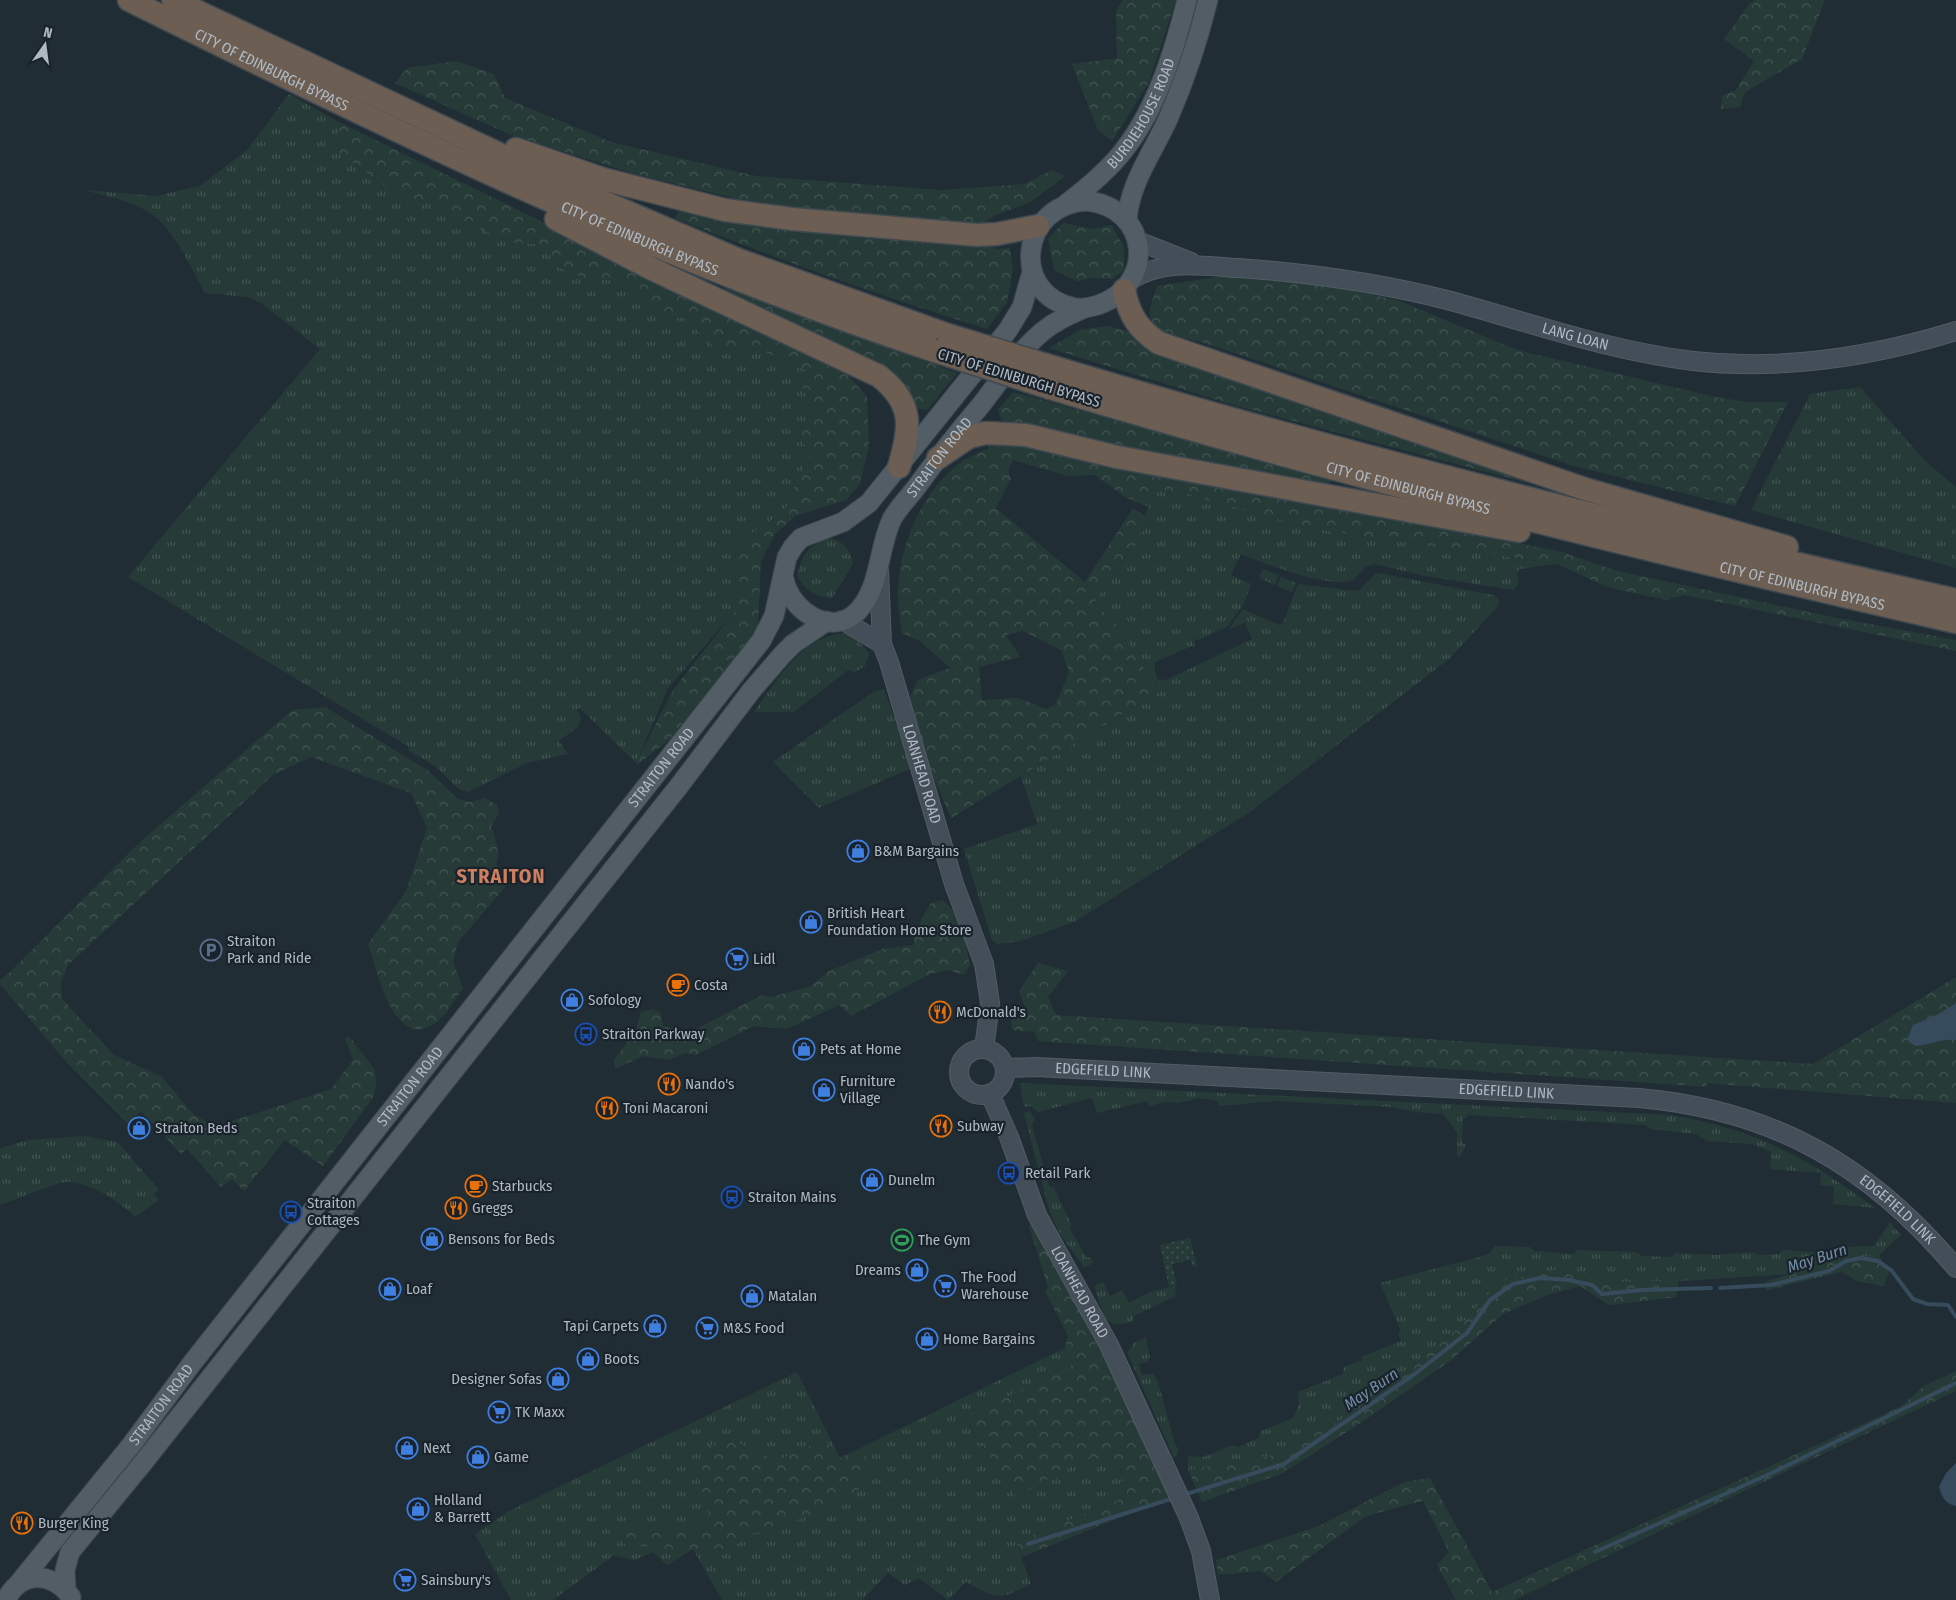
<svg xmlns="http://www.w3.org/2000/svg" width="1956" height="1600" font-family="'Fira Sans Condensed',sans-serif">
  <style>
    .grass { fill: url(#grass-tufts) }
    .forest { fill: url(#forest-crowns); fill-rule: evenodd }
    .park { fill: url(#park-dots) }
    .water { fill: #364b5c }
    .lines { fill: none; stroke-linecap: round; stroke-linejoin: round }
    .stream { stroke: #364b5c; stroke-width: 4 }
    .secondary-casing { stroke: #525c64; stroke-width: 20 }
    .primary-casing { stroke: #3e4750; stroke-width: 21 }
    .highway-casing { stroke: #3f4951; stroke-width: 25 }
    .secondary { stroke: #434e59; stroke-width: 18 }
    .primary { stroke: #525d66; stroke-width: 19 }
    .highway { stroke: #6c5e52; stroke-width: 22 }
    .highway-bridge-casing { stroke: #3f4951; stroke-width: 25; stroke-linecap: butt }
    .highway-bridge { stroke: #6c5e52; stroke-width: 22 }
    .labels { text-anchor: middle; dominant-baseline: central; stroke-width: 4.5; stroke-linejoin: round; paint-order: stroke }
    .street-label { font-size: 15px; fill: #afb9c3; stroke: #1a232b }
    .poi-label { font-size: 15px; fill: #afb9c3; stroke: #1a232b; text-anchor: start }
    .water-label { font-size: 16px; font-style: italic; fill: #708ea5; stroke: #1a232b }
    .district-label { font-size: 20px; font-weight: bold; letter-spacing: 1px; fill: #cc8060; stroke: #1a232b }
  </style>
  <defs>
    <pattern id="grass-tufts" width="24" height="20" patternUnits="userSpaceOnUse" patternTransform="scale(1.25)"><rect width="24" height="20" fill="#263b38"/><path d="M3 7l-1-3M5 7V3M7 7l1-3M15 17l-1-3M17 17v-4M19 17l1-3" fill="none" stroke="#435553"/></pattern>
    <pattern id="forest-crowns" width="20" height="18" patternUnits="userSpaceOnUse" patternTransform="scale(1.25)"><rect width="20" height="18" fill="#263b38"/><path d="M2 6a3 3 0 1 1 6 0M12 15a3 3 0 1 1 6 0" fill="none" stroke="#435553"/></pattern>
    <pattern id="park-dots" width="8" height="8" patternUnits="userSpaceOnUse" patternTransform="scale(1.25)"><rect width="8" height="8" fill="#263b38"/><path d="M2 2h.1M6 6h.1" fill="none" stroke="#435553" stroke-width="1.8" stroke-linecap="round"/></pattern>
  </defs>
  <rect width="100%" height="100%" fill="#212d35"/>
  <path class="grass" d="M289,94L339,122L337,152L387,187L414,201L437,202L450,216L514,243L546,244L587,279L627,281L644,306L689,322L715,348L761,350L806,370L802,387L813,410L798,431L810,456L796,482L785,511L736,544L735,611L668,688L636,763L580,708L577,710L581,718L579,726L559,741L568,754L527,763L468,792L459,789L435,766L408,750L409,747L128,577L320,349L261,303L247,297L205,293C191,269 179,239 159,220C141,202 108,197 84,190L155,196L200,186L247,150Z
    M1860,387L1926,462L1956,487V568L1751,510L1810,394Z
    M1150,489L1180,492L1309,528L1557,564L1520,569L1517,573L1519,582L1514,590L1425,576L1374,564L1365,567L1353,580C1327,589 1267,564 1241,554L1231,575L1251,584L1244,604L1227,627L1198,640L1195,639L1194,648L1192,646L1155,662V672L1158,680L1162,679L1164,681L1252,639L1245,623L1229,629L1243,609L1279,625L1283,623L1298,584L1354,591L1360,590L1376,573L1384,574L1493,595L1499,600L1498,606L1449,659L1250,812L1074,922L1021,941L997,944L992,940L964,849L1037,824L1021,776L1159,692L1115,623L1094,603L1150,521L1144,516L1149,507L1128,499H1150Z
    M830,538C845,543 850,549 853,564L832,598C815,596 805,591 797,575C803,554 808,545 830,538Z
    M1263,569L1279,575L1275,585L1259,578Z
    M1281,577L1296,583L1292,592L1277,586Z
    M847,633L858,640L869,654L865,666L855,672L848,670L794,712H754C778,679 802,635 847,633Z
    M884,689L912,768L819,808L773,762L873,692Z
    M1020,1083L1670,1115C1754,1129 1807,1157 1875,1208L1833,1204L1834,1187L1820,1185L1821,1173L1770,1169L1771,1152L1752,1144L1707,1141L1696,1134L1651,1129L1646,1125L1469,1115L1463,1119L1462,1143L1466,1145L1461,1155L1457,1157V1132L1443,1114L1416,1112L1392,1107L1275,1101L1219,1106L1218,1101L1199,1098L1178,1103L1165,1102L1150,1106L1147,1101L1097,1113L1092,1098L1038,1112L1031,1106L1024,1107Z
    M1030,1111L1035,1120L1032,1125L1049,1186L1054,1188L1071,1224L1070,1229L1086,1257L1091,1258L1093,1263L1086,1267L1083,1266L1060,1234L1049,1210L1024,1113Z
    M85,1136L118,1142L159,1190L154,1194L159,1200L135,1217C119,1201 90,1182 67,1182C57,1182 12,1201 0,1205V1148L28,1140Z
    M1890,1222L1901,1235L1879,1255L1829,1261L1790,1274L1679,1281L1608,1282L1555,1270L1501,1281L1449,1337L1356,1412L1274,1455L1188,1470V1456L1203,1457L1232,1445L1238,1447L1258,1438L1261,1431L1293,1418L1299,1405L1298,1392L1343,1374L1344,1367L1362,1360L1361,1357L1401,1341L1398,1332L1401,1331L1380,1283L1483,1256L1490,1253L1495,1246L1530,1247L1534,1251L1574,1254L1578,1250L1636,1252L1642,1256L1672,1257L1675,1253L1715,1255L1753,1252L1758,1255L1779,1254L1783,1250L1840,1254L1847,1247L1874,1246Z
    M1103,1282L1110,1296L1122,1290L1129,1303L1152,1291L1175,1286L1176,1296L1134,1316L1133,1321C1102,1333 1103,1310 1094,1286Z
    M1146,1337L1150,1357L1147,1362L1139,1364L1142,1375L1153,1374L1158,1382L1175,1444L1179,1450L1174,1458L1127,1352L1135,1342Z
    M1065,1348L1077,1363L965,1418L1015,1496L1089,1457L1121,1465L1123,1498L1016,1542L1031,1584C998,1600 999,1600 966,1582L948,1600L919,1578L905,1585L888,1573L862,1600H722L693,1549L667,1565L653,1552L635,1560L613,1556L553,1600H511L475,1534L509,1511L797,1372L840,1458Z"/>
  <path class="forest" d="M1123,0H1176L1149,82L1112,141L1098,130L1072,64L1117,58L1116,10Z
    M1756,0H1825L1802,59L1745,92L1740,107L1721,109L1722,96L1736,90L1754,61L1724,39L1750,3Z
    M456,61L494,74L505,98L611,142L756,176L941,190L1025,184L1051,170L1065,176L1029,203L996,215L983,223L846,213L747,201L635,174L511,135L395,83L407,68Z
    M339,122L844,370L867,397L869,445L860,484L846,500L795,516L774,535L761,562L758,625L751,639L669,740L637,765L636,763L673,690L735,611L736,544L785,511L796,482L810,456L798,431L813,410L802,387L806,370L761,350L715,348L689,322L644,306L627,281L587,279L559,268L546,244L514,243L450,216L437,202L414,201L387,187L337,152Z
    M682,205L990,245L997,249L1010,248L1013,270L1007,302L987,329C881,296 778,260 675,218Z
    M1063,223L1093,229L1111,225L1124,247V270L1113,279L1093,278L1077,281L1054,270L1048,239Z
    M1217,277H1288L1397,300L1517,350L1720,398L1749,402H1788L1735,506L1574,466L1201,342C1186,338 1154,335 1150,316C1148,308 1155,294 1157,286Z
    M725,286L957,373L927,410L919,409L900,382L721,294Z
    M1108,326L1138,334L1537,479L1535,485L1237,406L1049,348L1080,330Z
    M1013,392L1332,481L1328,485L1157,455L1002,421L998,410Z
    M990,441L1026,442L1562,552L1617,571L1832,617L1956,640V651L1684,595L1666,600L1607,587L1557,564L1309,528L1180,492L1150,489V499H1128L1095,475L1068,476L1013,460L1008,470L1011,479L996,508L1085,582L1133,508L1150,520L1094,603L1115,623L1159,692L951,818L930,769L910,697L918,680L950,668L920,641L902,633C900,618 897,602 898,587C901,542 923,490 960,463C968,457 979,453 988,449ZM1023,631L1061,650L1069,672L1056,704L1046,709L1019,698L982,700L979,667L1020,657L1006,635Z
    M325,707L427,770L458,799L471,802L485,798L497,805L499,813L491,827C496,839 500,851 496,864L510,881L458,942L453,962L463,988C455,999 445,1017 434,1024C393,1051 377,969 368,944L406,891L427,828L411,793L311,757L273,775L68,965L61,982L62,999L114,1055L161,1076L195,1116L217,1126L331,1089L353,1060L345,1038L349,1036L375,1070L376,1085L374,1096L323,1166L285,1140L244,1191L232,1179L221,1187L187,1149L181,1154L141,1111L127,1123L68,1064L0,984V980L10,972L137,845L292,710Z
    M942,900C962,913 965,943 970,965L964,975L948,970L930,974L851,1016L839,1005L787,1029L754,1026L696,1055L685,1053L669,1060L643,1056L615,1069L614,1060L636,1030L641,1012L653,1009L661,1013L663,1026L677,1030L696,1029L762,995L772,997L811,986L829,971L883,949L914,945L915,932L930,904Z
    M1038,963L1068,971L1048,997L1056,1015L1813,1064L1956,977V1103L1706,1083L1708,1087L1038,1041L1034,1032L1012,1030L1011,1012L1027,1013L1019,991Z
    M1033,1222L1103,1357L1171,1497L1022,1557L1016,1542L1123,1498L1121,1465L1089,1457L1015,1497L965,1417L1076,1363L1065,1348L1068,1336L1045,1291L1048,1287L1029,1226Z
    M1879,1255L1889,1274L1883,1286L1857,1281L1842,1272L1767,1290L1765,1282L1829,1261Z
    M1555,1270L1608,1282L1679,1281L1676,1297L1609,1305L1580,1286L1547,1295L1503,1314L1450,1361L1359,1424L1283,1473L1202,1502L1188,1470L1274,1455L1356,1412L1449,1337L1501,1281Z
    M1956,1371V1391L1514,1600H1456L1437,1565L1449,1552L1423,1501L1366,1516L1276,1582L1261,1571L1218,1575L1216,1560L1319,1526L1404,1482L1430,1478L1492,1592L1900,1407L1924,1386Z
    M825,1439L837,1459L858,1450L874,1463L858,1491L814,1514L753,1535L728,1549L676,1550L625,1544L607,1528H699L709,1516L696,1466L708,1446L736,1441L776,1461Z"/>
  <path class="park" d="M1190,1238L1197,1266L1193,1267L1191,1260L1172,1264L1177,1285L1169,1287L1160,1245Z"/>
  <path class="water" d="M1956,1003V1040C1943,1038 1928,1045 1915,1046L1907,1040L1913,1025L1937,1015Z
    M1956,1463V1506C1945,1504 1942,1497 1939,1487L1946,1473Z"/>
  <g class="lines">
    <path class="stream" d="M1720,1288L1771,1285L1829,1271L1846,1261L1861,1258L1878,1261L1892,1271L1913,1299L1927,1304L1948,1305L1956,1317
      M1183,1495L1284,1464L1416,1373L1467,1333L1490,1300L1513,1284L1540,1278L1569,1280L1592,1285L1602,1294L1642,1290L1711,1288
      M1028,1544L1174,1498
      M1595,1552L1774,1472L1956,1383"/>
    <g class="secondary-casing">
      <g id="secondary">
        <path d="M1138,241L1191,262"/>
        <path id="s1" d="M1131,280C1163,259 1203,266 1238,268C1310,273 1381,283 1451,301C1531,323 1610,351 1693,361C1783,371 1871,357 1956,331"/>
        <path id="s2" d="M879,570L882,644L889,662L954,884L984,964L990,1003L984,1049"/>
        <path d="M842,620L882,644"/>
        <circle cx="982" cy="1072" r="23"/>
        <path id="s3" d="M1005,1068L1036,1067L1639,1098C1774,1110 1869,1165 1956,1268"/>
        <path id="s4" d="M990,1094L1009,1137L1037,1215L1109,1345L1189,1518L1201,1551L1210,1600"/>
      </g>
    </g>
    <g class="primary-casing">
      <g id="primary">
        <path d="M1087,201C1150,208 1157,285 1098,305C1091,307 1083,309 1076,308C1009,296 1019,204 1087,201Z"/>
        <path id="s5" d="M1066,204C1087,188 1108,171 1124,150C1157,108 1174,51 1187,0"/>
        <path d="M1127,221C1129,184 1153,152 1168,119C1185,80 1198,41 1208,0"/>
        <path id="s6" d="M784,579C790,610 831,639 858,611C881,586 878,548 892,519C898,508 908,498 915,489C936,460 958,432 981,405C1000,381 1018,352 1042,332C1055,321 1069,315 1085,308"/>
        <path id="s7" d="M19,1583L132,1444L193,1362L761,641L774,616L787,557L793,547L801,538L843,522L869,503L1008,330L1022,307L1032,272"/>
        <path d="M66,1590L65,1570L70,1552L142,1464L679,786L751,691L783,654L793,644L827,621"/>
        <path d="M6,1600C20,1571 52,1571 71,1597"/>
      </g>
    </g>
    <g class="highway-casing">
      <g id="highway">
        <path id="s8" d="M129,0C391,130 654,258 932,350"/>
        <path d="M173,0L569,187L739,260L948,335"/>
        <path d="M516,149L603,179L725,210L792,219L977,235L997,234L1038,226"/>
        <path d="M556,219L650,268L879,376C915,404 910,428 899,467"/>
        <path d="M1124,290C1129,315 1138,329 1159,343L1585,489L1787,547"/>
        <path d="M1063,370C1358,458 1656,533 1956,600"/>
        <path id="s9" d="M1050,388C1349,478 1652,552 1956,622"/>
        <path d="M938,458L969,437L985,433L1026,435L1117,457L1519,531"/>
      </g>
    </g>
    <use href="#secondary" class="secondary"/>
    <use href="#primary" class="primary"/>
    <use href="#highway" class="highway"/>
    <g class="highway-bridge-casing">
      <path id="highway-bridge" d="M948,335L1063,370
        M932,350L1050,388"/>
    </g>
    <use href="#highway-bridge" class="highway-bridge"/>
  </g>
  <defs>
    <g id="shop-ring" transform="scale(1.125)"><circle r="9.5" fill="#1a232b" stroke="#3f7fe0" stroke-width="1.5"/><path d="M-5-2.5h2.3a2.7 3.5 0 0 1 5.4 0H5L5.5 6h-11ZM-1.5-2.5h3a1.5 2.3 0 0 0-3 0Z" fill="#3f7fe0"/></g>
    <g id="parking-ring" transform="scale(1.125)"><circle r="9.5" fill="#1a232b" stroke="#5c6f8a" stroke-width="1.5"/><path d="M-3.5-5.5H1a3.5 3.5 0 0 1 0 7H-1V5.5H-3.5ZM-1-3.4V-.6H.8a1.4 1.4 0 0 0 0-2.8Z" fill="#5c6f8a"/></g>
    <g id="supermarket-ring" transform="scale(1.125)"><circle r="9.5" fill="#1a232b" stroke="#3f7fe0" stroke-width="1.5"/><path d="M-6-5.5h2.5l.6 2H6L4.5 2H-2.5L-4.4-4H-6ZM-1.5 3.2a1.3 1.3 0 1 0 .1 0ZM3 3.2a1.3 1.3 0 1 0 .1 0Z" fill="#3f7fe0"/></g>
    <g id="cafe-ring" transform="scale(1.125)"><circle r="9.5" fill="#1a232b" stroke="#e8710a" stroke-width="1.5"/><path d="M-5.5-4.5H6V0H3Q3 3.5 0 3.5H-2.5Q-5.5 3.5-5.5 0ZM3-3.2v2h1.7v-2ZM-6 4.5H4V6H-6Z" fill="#e8710a"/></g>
    <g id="restaurant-ring" transform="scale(1.125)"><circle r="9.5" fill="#1a232b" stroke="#e8710a" stroke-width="1.5"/><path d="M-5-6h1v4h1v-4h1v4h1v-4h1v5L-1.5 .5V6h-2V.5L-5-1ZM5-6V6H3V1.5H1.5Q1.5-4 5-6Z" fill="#e8710a"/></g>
    <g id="bus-ring" transform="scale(1.125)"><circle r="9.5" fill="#1a232b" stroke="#1a4fb4" stroke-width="1.5"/><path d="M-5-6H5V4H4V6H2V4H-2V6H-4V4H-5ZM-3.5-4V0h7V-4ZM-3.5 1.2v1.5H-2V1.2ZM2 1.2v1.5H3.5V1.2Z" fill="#1a4fb4"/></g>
    <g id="stadium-ring" transform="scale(1.125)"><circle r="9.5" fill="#1a232b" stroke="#2e9e5b" stroke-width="1.5"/><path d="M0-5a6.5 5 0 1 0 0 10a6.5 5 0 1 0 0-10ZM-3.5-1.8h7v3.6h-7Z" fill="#2e9e5b"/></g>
  </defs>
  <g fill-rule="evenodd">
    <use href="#shop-ring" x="858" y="851"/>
    <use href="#shop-ring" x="811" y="922"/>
    <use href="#parking-ring" x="211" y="950"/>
    <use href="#supermarket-ring" x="737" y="959"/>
    <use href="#cafe-ring" x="678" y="985"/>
    <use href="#shop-ring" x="572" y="1000"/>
    <use href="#restaurant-ring" x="940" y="1012"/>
    <use href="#bus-ring" x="586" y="1034"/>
    <use href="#shop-ring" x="804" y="1049"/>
    <use href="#restaurant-ring" x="669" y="1084"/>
    <use href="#shop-ring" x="824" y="1090"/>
    <use href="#restaurant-ring" x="607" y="1108"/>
    <use href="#restaurant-ring" x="941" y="1126"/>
    <use href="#shop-ring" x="139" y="1128"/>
    <use href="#bus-ring" x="1009" y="1173"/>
    <use href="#shop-ring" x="872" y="1180"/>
    <use href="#cafe-ring" x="476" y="1186"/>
    <use href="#bus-ring" x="732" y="1197"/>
    <use href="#restaurant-ring" x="456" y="1208"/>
    <use href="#bus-ring" x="291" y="1212"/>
    <use href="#shop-ring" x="432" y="1239"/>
    <use href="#stadium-ring" x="902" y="1240"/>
    <use href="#shop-ring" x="917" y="1270"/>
    <use href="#supermarket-ring" x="945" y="1286"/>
    <use href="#shop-ring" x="390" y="1289"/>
    <use href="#shop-ring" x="752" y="1296"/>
    <use href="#shop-ring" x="655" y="1326"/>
    <use href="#supermarket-ring" x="707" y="1328"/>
    <use href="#shop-ring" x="927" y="1339"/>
    <use href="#shop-ring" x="588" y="1359"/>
    <use href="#shop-ring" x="558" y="1379"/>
    <use href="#supermarket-ring" x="499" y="1412"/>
    <use href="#shop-ring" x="407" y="1448"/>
    <use href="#shop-ring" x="478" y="1457"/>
    <use href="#shop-ring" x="418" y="1509"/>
    <use href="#restaurant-ring" x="22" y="1523"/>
    <use href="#supermarket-ring" x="405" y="1580"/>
  </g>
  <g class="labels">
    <g class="street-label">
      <text stroke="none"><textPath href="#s8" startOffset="159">CITY OF EDINBURGH BYPASS</textPath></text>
      <text stroke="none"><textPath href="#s5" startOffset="120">BURDIEHOUSE ROAD</textPath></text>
      <text stroke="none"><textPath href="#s8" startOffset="564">CITY OF EDINBURGH BYPASS</textPath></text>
      <text stroke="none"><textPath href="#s1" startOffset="455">LANG LOAN</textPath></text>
      <text transform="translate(1019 378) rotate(17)">CITY OF EDINBURGH BYPASS</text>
      <text stroke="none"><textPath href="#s6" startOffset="275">STRAITON ROAD</textPath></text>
      <text stroke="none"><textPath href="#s9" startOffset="372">CITY OF EDINBURGH BYPASS</textPath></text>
      <text stroke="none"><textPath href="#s9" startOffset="778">CITY OF EDINBURGH BYPASS</textPath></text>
      <text stroke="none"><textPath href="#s7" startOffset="1038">STRAITON ROAD</textPath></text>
      <text stroke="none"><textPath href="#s2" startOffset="210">LOANHEAD ROAD</textPath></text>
      <text stroke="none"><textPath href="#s3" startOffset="98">EDGEFIELD LINK</textPath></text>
      <text stroke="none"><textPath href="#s7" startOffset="632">STRAITON ROAD</textPath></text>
      <text stroke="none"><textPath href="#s3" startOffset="502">EDGEFIELD LINK</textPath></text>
      <text stroke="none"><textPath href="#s3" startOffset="922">EDGEFIELD LINK</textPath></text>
      <text stroke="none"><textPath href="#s4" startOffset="218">LOANHEAD ROAD</textPath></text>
      <text stroke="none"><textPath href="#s7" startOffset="228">STRAITON ROAD</textPath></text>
    </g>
    <g class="poi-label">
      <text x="874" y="851">B&amp;M Bargains</text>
      <text x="827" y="913">British Heart<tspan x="827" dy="17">Foundation Home Store</tspan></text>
      <text x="227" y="941">Straiton<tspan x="227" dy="17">Park and Ride</tspan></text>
      <text x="753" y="959">Lidl</text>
      <text x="694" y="985">Costa</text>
      <text x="588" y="1000">Sofology</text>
      <text x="956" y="1012">McDonald's</text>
      <text x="602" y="1034">Straiton Parkway</text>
      <text x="820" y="1049">Pets at Home</text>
      <text x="840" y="1081">Furniture<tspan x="840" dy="17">Village</tspan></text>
      <text x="685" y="1084">Nando's</text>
      <text x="623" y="1108">Toni Macaroni</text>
      <text x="957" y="1126">Subway</text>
      <text x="155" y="1128">Straiton Beds</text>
      <text x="1025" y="1173">Retail Park</text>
      <text x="888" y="1180">Dunelm</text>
      <text x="492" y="1186">Starbucks</text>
      <text x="748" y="1197">Straiton Mains</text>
      <text x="307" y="1203">Straiton<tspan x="307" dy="17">Cottages</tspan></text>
      <text x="472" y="1208">Greggs</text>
      <text x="448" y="1239">Bensons for Beds</text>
      <text x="918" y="1240">The Gym</text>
      <text x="901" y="1270" text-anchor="end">Dreams</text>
      <text x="961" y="1277">The Food<tspan x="961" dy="17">Warehouse</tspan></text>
      <text x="406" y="1289">Loaf</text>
      <text x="768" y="1296">Matalan</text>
      <text x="639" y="1326" text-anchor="end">Tapi Carpets</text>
      <text x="723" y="1328">M&amp;S Food</text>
      <text x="943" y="1339">Home Bargains</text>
      <text x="604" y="1359">Boots</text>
      <text x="542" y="1379" text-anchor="end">Designer Sofas</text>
      <text x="515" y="1412">TK Maxx</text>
      <text x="423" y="1448">Next</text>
      <text x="494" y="1457">Game</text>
      <text x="434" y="1500">Holland<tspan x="434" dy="17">&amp; Barrett</tspan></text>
      <text x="38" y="1523">Burger King</text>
      <text x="421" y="1580">Sainsbury's</text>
    </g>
    <g class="water-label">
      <text transform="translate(1817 1258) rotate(-18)">May Burn</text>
      <text transform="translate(1371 1389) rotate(-34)">May Burn</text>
    </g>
    <g class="district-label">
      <text x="501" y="876">STRAITON</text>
    </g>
  </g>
  <g transform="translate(45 45) rotate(14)" stroke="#1a232b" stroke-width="4" paint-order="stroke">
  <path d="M0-4L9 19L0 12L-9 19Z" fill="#afb9c3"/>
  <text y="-8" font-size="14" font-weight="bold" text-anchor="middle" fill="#afb9c3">N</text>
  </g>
</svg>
